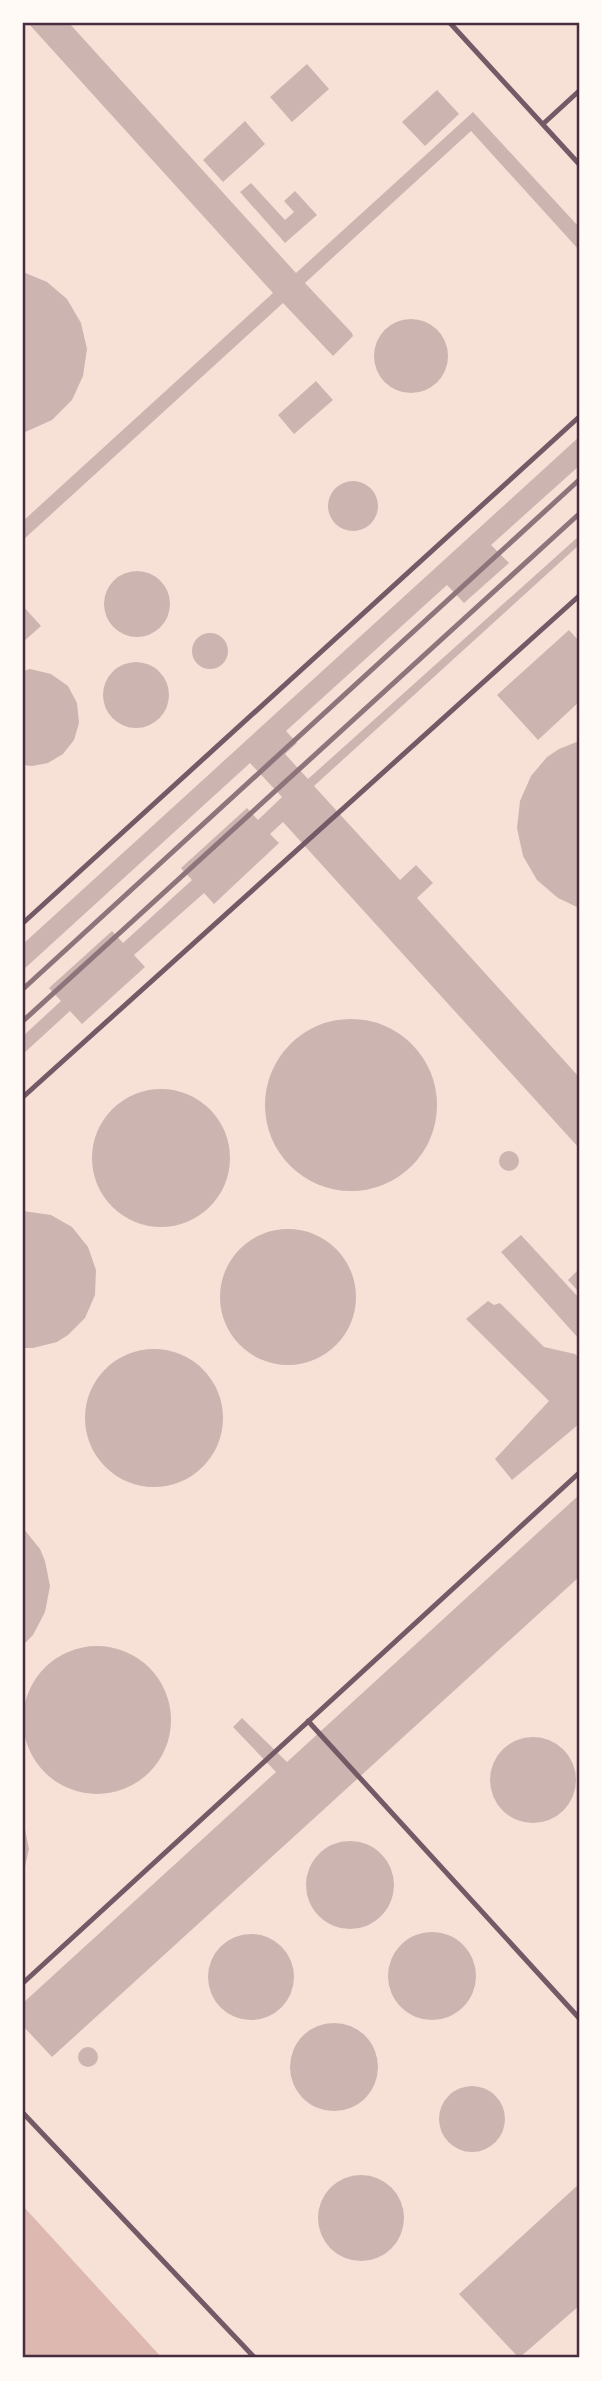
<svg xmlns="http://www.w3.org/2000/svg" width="602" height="2381" font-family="'Fira Sans Condensed',sans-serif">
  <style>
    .water { fill: #dcb8b0 }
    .building { fill: #ccb4b1 }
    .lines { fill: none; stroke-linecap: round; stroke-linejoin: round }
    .service { stroke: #755966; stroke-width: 5 }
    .rail { stroke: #8f747c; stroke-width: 5 }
    .neatline { fill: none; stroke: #4a2c40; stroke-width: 2.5 }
  </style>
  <rect width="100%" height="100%" fill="#f7e1d7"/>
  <path class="water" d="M23,2206L162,2358H23Z"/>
  <path class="building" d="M28,23H69L296,273L473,112L579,227V250L471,131L305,283L352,333L353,336L333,356L283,303L23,540V521L273,293Z
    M307,64L329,89L292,122L270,97Z
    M437,90L459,114L425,146L402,122Z
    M245,121L265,144L223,182L203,160Z
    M251,183L285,220L294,212L284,201L295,191L317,215L285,243L240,192Z
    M23,272L47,282L67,299L81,323L87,349L83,376L72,400L52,420L23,433Z
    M374 356a37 37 0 1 1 74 0a37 37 0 1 1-74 0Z
    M316,381L333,400L294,434L278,415Z
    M579,437V466L491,545L509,563L464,603L447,585L286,731L297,743L285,754L308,779L579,536V545L314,786L400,880L416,865L433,883L417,898L579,1077V1148L283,822L270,834L279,843L214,904L204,893L134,955L145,967L82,1024L70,1011L23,1054V1036L61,1001L49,988L112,931L123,943L192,880L181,868L247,808L258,820L282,797L250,763L23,970V944Z
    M328 506a25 25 0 1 1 50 0a25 25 0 1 1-50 0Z
    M104 604a33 33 0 1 1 66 0a33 33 0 1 1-66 0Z
    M23,606L41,626L23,642Z
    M569,630L579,641V702L538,740L497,695Z
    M192 651a18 18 0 1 1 36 0a18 18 0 1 1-36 0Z
    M103 695a33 33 0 1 1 66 0a33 33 0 1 1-66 0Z
    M30,669L51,674L68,686L77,703L79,723L74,740L63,754L48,763L32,766L23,765V671Z
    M579,741V908L558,898L537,880L523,856L517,828L520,801L531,776L547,757L559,749Z
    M265 1105a86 86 0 1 1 172 0a86 86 0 1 1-172 0Z
    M92 1158a69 69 0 1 1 138 0a69 69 0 1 1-138 0Z
    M499 1161a10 10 0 1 1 20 0a10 10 0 1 1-20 0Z
    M23,1211L51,1215L72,1227L88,1247L96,1270L95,1295L85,1318L68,1335L57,1342L33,1348H23Z
    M220 1297a68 68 0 1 1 136 0a68 68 0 1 1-136 0Z
    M521,1235L579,1298V1339L501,1252Z
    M579,1269V1292L568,1280Z
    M488,1301L494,1305L500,1303L544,1347L575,1354L579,1358V1424L512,1480L495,1459L549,1401L466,1319Z
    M85 1418a69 69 0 1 1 138 0a69 69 0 1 1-138 0Z
    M579,1495V1577L52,2057L23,2026V2003L276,1772L233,1727L242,1718L287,1762Z
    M23,1528L40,1549L45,1561L50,1586L45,1612L33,1635L23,1645Z
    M23 1720a74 74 0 1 1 148 0a74 74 0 1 1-148 0Z
    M490 1780a43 43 0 1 1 86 0a43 43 0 1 1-86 0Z
    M23,1820L29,1849L23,1875Z
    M306 1885a44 44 0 1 1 88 0a44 44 0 1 1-88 0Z
    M388 1976a44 44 0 1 1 88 0a44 44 0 1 1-88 0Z
    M208 1977a43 43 0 1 1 86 0a43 43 0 1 1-86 0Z
    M290 2067a44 44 0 1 1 88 0a44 44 0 1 1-88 0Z
    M78 2057a10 10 0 1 1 20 0a10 10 0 1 1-20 0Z
    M439 2119a33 33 0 1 1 66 0a33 33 0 1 1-66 0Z
    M318 2218a43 43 0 1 1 86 0a43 43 0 1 1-86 0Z
    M579,2184V2306L519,2358L459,2294Z"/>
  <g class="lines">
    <path class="service" d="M450,23L579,164
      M543,124L579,91
      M23,923L579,417
      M23,1097L579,596
      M308,1721L579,2018
      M23,1983L579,1473
      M23,2113L255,2358"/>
    <path class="rail" d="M23,989L579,480
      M23,1021L579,514"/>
  </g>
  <rect width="602" height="2381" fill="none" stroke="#fffaf5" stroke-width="49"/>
  <rect x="24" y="24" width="554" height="2332" class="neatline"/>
</svg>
